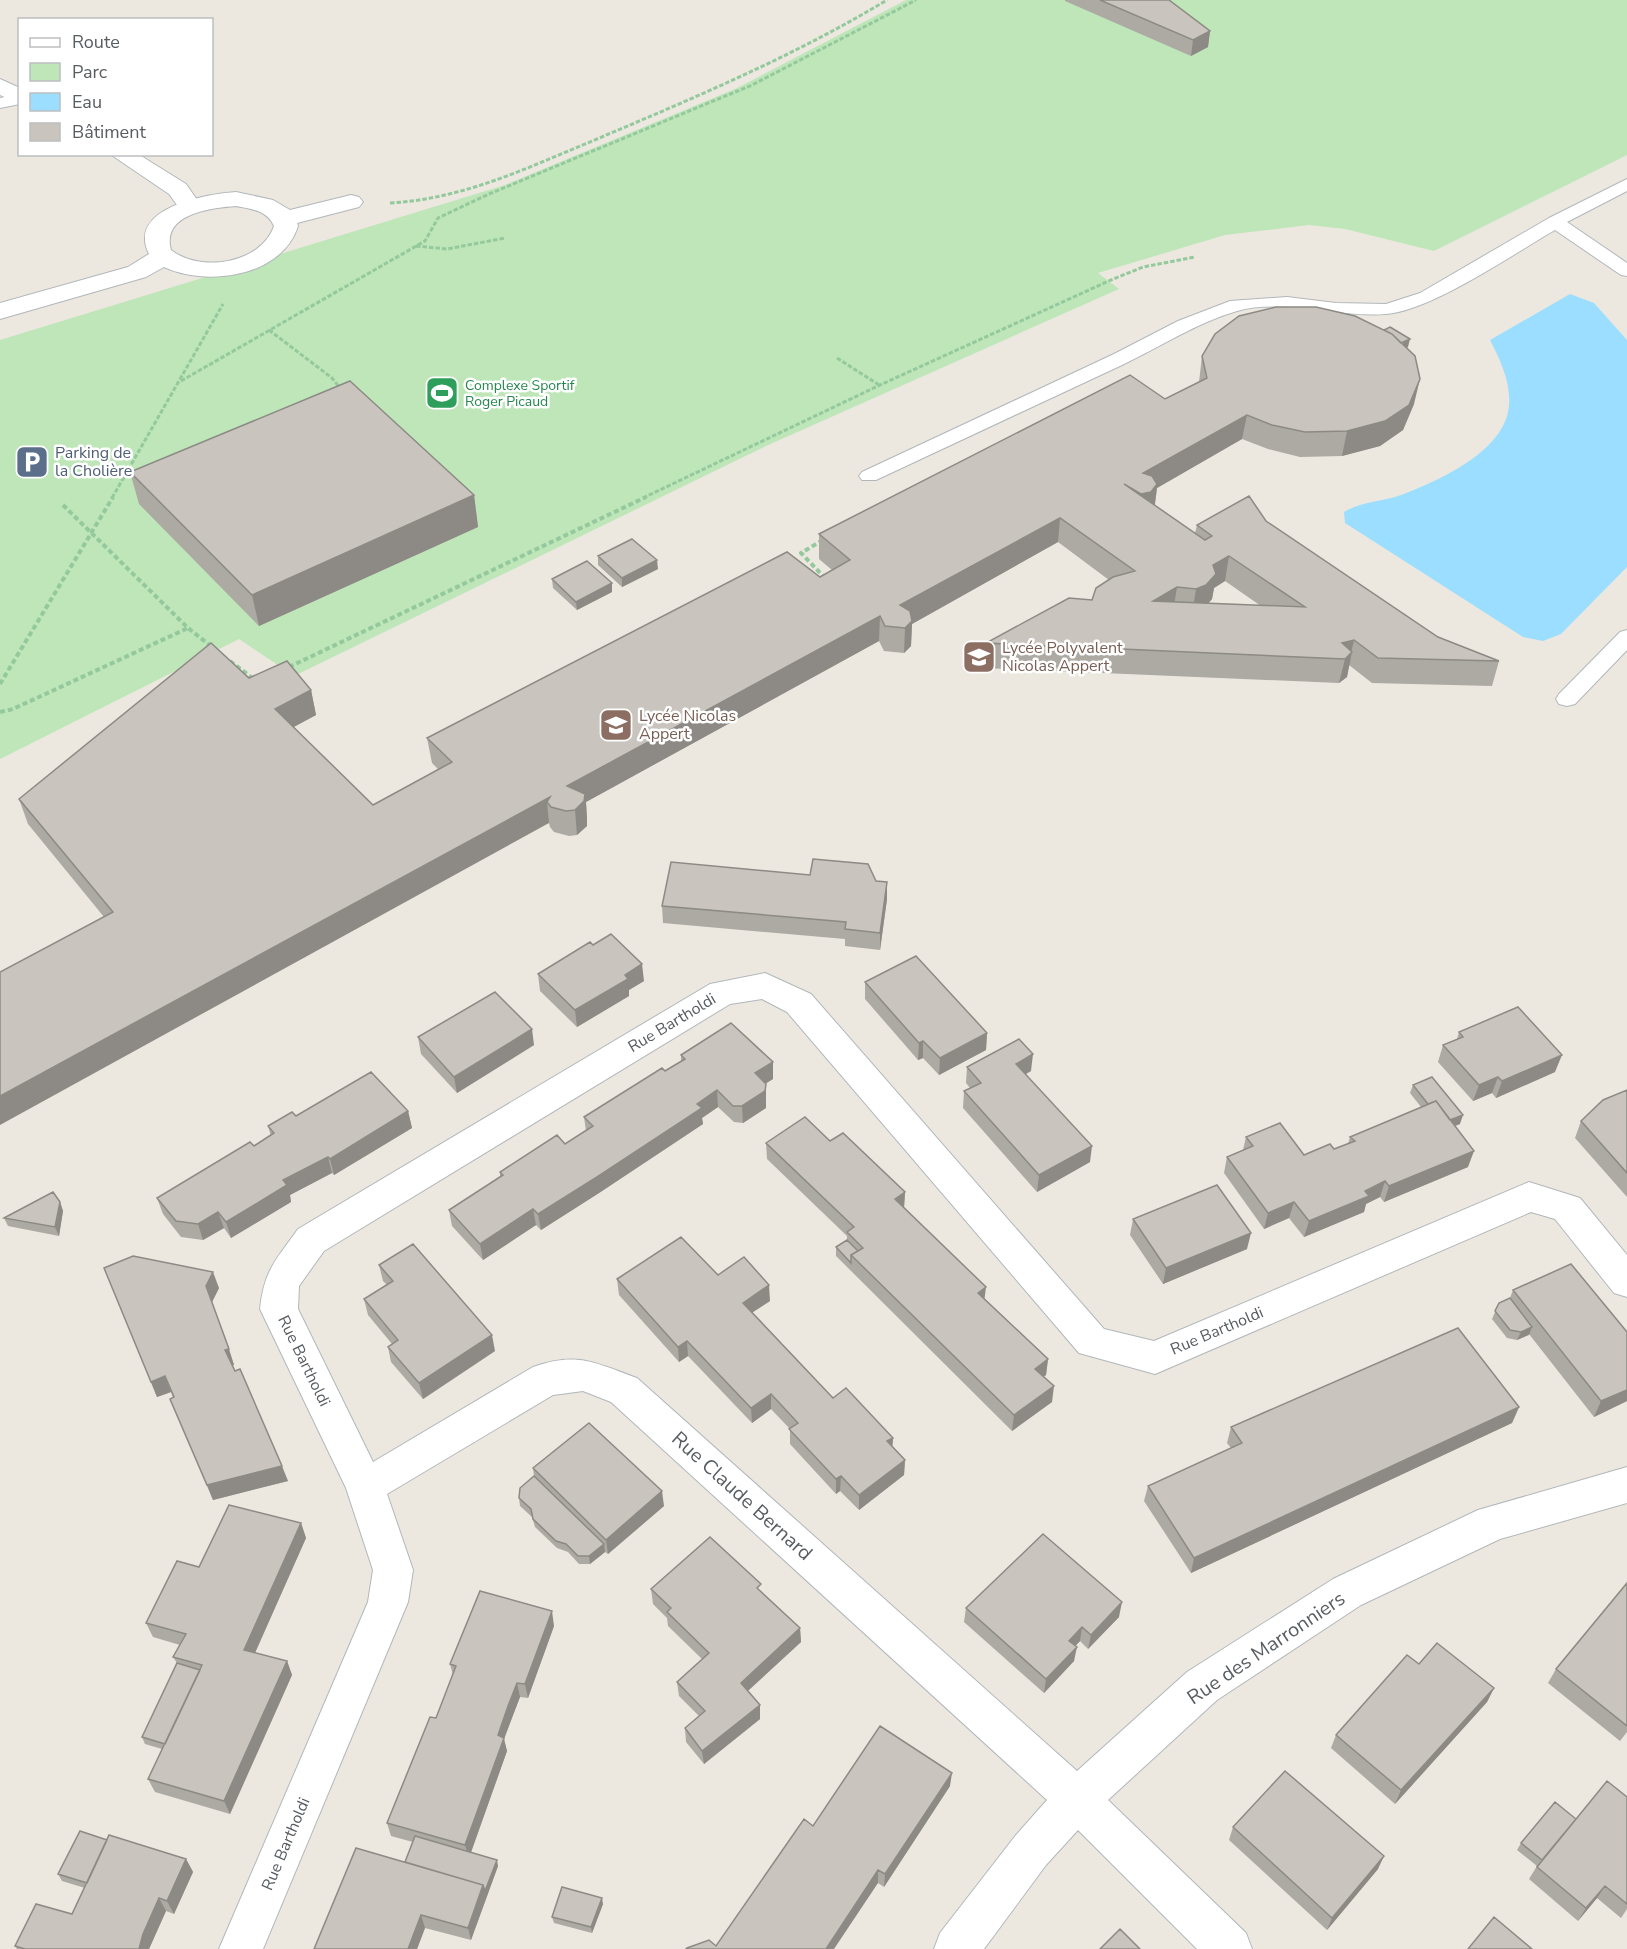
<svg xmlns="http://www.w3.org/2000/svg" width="1627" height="1949" font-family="'Nunito Sans',sans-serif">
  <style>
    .green { fill: #bee6b9 }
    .water { fill: #9cdeff }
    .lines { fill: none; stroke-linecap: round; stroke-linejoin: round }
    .service-casing { stroke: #b2b7bb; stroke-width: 2 }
    .minor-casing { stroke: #b2b7bb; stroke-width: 2 }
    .tertiary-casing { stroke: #b2b7bb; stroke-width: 2 }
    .path-far1 { stroke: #94c99d; stroke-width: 3; stroke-dasharray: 4.5 2; stroke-linecap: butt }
    .path { stroke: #94c99d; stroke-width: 4; stroke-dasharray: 5 3; stroke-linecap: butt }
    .service { fill: #fff; fill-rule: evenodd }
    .minor { fill: #fff; fill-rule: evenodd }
    .tertiary { fill: #fff; fill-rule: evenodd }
    .wall { fill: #ada9a3; fill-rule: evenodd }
    .shaded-wall { fill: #8d8a85 }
    .building { fill: #c9c5be; stroke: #8d8a85; stroke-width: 1.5; fill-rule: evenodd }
    .labels { text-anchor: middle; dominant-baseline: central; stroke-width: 5; stroke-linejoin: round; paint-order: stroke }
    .far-leisure-label { font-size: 14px; fill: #27864d; stroke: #fff; text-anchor: start }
    .service-label { font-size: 16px; fill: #4e5e75; stroke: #fff; text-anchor: start }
    .education-label { font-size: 16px; fill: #785e54; stroke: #fff; text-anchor: start }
    .street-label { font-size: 16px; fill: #585d61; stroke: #fff }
    .near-street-label { font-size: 20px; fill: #585d61; stroke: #fff }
  </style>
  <rect width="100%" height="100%" fill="#ece8df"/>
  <path class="green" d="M906,0H1627V155L1434,251L1345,229L1309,225L1225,235L1098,273L1119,289L766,446L294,676L239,639L0,759V340L505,185L735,89Z"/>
  <path class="water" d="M1570,294L1594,303L1627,340V567L1561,634L1543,641L1523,637L1345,523L1344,512C1363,501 1382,502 1401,495C1438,481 1506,451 1509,405C1511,382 1500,360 1490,340Z"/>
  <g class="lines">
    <g class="service-casing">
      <path id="service" d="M20,94V104L0,108V98Z
        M1627,179V191L1567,222L1627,263V276L1621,275L1555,230C1513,254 1431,311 1386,314C1339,318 1280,298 1237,311C1196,323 1160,347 1122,365C1040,403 958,442 876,480H862L859,476L862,472L1114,354L1178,321L1230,301L1287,297L1336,303L1386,304L1420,293L1549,218Z
        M1627,630V650L1575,704L1567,706L1559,704L1556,699L1559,694L1620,632Z"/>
    </g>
    <g class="minor-casing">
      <path id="minor" d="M0,79L20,88V104L0,95Z
        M110,154H138L186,184L202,207L198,212H182L169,194Z
        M765,973L811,994L1104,1329L1154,1341L1529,1182L1580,1198L1627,1255V1297L1614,1293L1555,1219L1531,1212L1155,1374L1079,1353L787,1012L762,999L730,1004L324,1251L299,1286L298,1309L373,1462L533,1367C577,1351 596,1363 637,1378L1077,1771L1187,1672L1333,1579L1478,1510L1627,1467V1503L1500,1539L1361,1605L1217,1700L1108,1800L1246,1933L1252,1949H1197L1078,1830L1046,1865L984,1949H934L940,1933L1016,1835L1047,1800L611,1402L583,1391L553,1395L387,1494L413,1570L408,1602L263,1949H219L368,1602L373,1570L346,1488L260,1309C264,1270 276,1260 298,1229L710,984Z"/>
    </g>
    <g class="tertiary-casing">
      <path id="tertiary" d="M236,192L273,200L290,210L351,195L359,197L363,202L359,207L297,223L298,226C282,277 207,287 164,267L146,277L0,319V303L128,267L149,254C126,208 206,194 236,192ZM236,206C251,209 267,210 274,226C261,264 200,273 171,250C161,214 210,208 236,206Z"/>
    </g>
    <path class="path-far1" d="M390,203C464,199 529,167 597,139C696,97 794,56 887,0
      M416,246L447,249L505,238
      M269,330L332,378L340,388
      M837,358L879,385
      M181,381L425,241L438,218L489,194L752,85L916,0
      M112,498L223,304
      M643,498L880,385L1111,280L1143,267L1195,257"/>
    <path class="path" d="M63,505L188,628L212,647
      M823,540L801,553L826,579
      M230,661L255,680
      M289,667L646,497
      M0,684L113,497
      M0,712L13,709L188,628"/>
    <use href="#service" class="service"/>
    <use href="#minor" class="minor"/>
    <use href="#tertiary" class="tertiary"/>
  </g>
  <path class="wall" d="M1065,0H1169L1210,31L1208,47L1191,56L1065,1Z
    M1408,347L1406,348L1414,404L1403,430L1380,446L1342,456L1300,457L1268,449L1242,439L1157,488L1155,505L1195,533L1197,525L1266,521L1438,637L1499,661L1492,686L1372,683L1349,665L1347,677L1339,683L984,668L986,643L1092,600L1109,580L1058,542L912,624L911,646L904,653L884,651L879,641L586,802L587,819V826L577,835L569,836L554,832L550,827L549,823L104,917L28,824L19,799L249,678L311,690L316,715L293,727L373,805L438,769L432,763L427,738L820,577L832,570L819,559V534L1165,399L1199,382L1202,356ZM1225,581L1261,606L1208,604L1212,599L1214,588Z
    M130,472L474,495L478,527L259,626L139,504Z
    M598,556L658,569L622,587L598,565Z
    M552,579L612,583V592L577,610L553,588Z
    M876,881L887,882V899L880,950L845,946V939L663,923L662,906Z
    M593,945L644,981L629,990V996L577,1027L540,991L538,974Z
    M865,982L987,1033L986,1050L939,1075L923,1058L918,1060L865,999Z
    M1459,1032L1555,1072L1496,1098L1492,1093L1473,1101L1438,1062L1443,1045L1457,1039Z
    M418,1037L534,1045L457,1093L421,1054Z
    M681,1055L773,1062V1079L766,1083V1108L743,1123L734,1122L718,1107L702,1118L703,1124L599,1193L541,1230L536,1225L483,1260L452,1226L449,1210L500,1177V1172L565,1144L586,1131L584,1117L681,1061Z
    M967,1067L1031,1071L1026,1074L1090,1162L1037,1192L963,1108L964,1091L970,1088L966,1083Z
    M1413,1085L1460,1124L1455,1126L1468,1167L1384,1202L1380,1197L1366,1204L1364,1212L1304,1237L1289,1218L1264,1229L1224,1173L1227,1157L1243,1150L1246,1137L1304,1155L1334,1149L1348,1144L1350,1137L1421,1107L1410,1093Z
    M1627,1090V1197L1575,1138L1581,1121Z
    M408,1111L412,1128L334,1175L332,1173L290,1195L291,1202L231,1238L224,1228L203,1240L181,1237L163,1214L157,1198L254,1146L271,1136L268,1126L296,1116Z
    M830,1141L905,1192L904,1208L984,1298L1048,1359L1046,1375L1043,1377L1052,1402L1012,1431L836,1256V1247L847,1240V1236L767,1159L766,1143Z
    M60,1202L63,1211L59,1236L8,1226L4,1218Z
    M1133,1219L1247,1249L1163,1284L1130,1235Z
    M379,1265L495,1351L423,1399L391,1362L388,1347L392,1344L368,1315L364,1299L387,1285L383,1281Z
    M104,1268L219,1288L212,1302L234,1365H232L288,1481L213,1500L170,1399L173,1398L171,1392L157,1397Z
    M718,1275L770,1301L752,1312L833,1398L893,1438L892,1446L905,1460L904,1475L859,1510L840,1491L836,1494L790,1444V1429L771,1409L752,1423L688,1356L679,1362L619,1295L617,1279Z
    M1513,1290L1627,1332V1401L1594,1417L1529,1334L1517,1340L1507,1338L1492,1319L1499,1303L1510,1298Z
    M1519,1407L1512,1423L1191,1573L1144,1501L1148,1486L1231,1448L1227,1443L1231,1427Z
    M533,1468L664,1506L608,1554L605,1552L590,1564H579L568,1552L557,1548L535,1527L532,1517L520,1506L519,1498L534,1476Z
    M301,1523L306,1538L255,1653L287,1661L292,1675L230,1814L155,1792L148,1779L162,1749L145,1744L142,1737L177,1663L173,1657L180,1645L153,1637L146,1623L199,1567Z
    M1627,1583V1732L1620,1741L1548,1683L1556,1669Z
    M651,1589L761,1591L800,1628L801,1642L748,1691L760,1719L704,1764L686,1742L685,1728L699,1716L679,1696L677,1682L702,1659L668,1626L667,1618L653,1604Z
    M966,1608L1119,1617L1088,1649L1080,1641L1075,1646L1074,1661L1044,1693L964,1622Z
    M554,1626L528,1698L520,1697L511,1720L504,1739L507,1751L471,1852L498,1866L471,1940L425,1928L417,1949L413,1842L391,1836L387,1823L436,1718L453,1675L450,1664Z
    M1419,1664L1494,1688L1487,1702L1395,1804L1331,1748L1336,1735Z
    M950,1786L884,1887L878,1883L716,1946L813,1826Z
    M1627,1797V1909L1621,1918L1597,1898L1578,1921L1529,1879L1537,1866L1517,1850L1521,1843Z
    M1233,1827L1378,1869L1327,1930L1229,1840Z
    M107,1840L186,1859L193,1872L174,1914L166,1911L149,1949H17L15,1946L72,1914L85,1888L62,1881L58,1874Z
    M603,1904L592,1933L554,1923L552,1917Z"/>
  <path class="shaded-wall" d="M1210,31L1208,47L1191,56L1193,40Z
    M1410,339L1408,347L1387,359L1389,350Z
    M1420,379L1414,404L1403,430L1380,446L1342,456L1347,431Z
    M1247,415L1242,439L1157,488L1154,509L1138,518L1143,473Z
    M474,495L478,527L259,626L252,595Z
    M1060,518L1058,542L912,624L911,646L904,653L905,628L900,605Z
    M1229,556L1225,581L1214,588L1212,599L1202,610L1192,614L1196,589L1213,565Z
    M657,560L658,569L622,587V578Z
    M612,583V592L577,610L576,602Z
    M1177,587L1173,612L1153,601Z
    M880,616L879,641L586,802L587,819V826L577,835L575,810L567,786Z
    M1354,640L1351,653L1352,652L1347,677L1339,683L1345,659L1342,643Z
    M311,690L316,715L281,734L275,709Z
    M550,797L547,802L549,823L0,1125V1096Z
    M887,882V899L880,950V933Z
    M642,964L644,981L629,990V996L577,1027L575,1010L625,975Z
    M532,1029L534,1045L457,1093L454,1077Z
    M987,1033L986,1050L939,1075L940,1058Z
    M923,1041V1058L918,1060L919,1043Z
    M1033,1054L1031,1071L1014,1080L1016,1064Z
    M1562,1055L1555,1072L1496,1098L1502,1081Z
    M773,1062V1079L756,1090L755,1073Z
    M1498,1077L1492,1093L1473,1101L1479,1085Z
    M766,1084V1108L743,1123L742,1106Z
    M717,1090L718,1107L702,1118L703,1124L599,1193L541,1230L538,1214Z
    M408,1111L412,1128L334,1175L330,1159Z
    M1463,1115L1460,1124L1441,1131L1444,1123Z
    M1092,1146L1090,1162L1037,1192L1039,1175Z
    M1474,1151L1468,1167L1384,1202L1389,1186Z
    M328,1157L332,1173L290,1195L291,1202L231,1238L226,1222L283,1180Z
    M1385,1181L1380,1197L1366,1204L1364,1212L1304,1237L1309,1221Z
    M905,1192L904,1208L895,1199Z
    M60,1202L63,1211L59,1236L55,1227Z
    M1294,1202L1289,1218L1264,1229L1268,1213Z
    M533,1209L536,1225L483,1260L480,1244Z
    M218,1212L224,1228L203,1240L198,1224Z
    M1251,1233L1247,1249L1163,1284L1166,1268Z
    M213,1272L219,1288L212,1302L206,1286Z
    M769,1285L770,1301L744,1318L743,1303Z
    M986,1287L984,1303L978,1293Z
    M1532,1327L1529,1335L1517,1340L1521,1332Z
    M492,1335L495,1351L423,1399L419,1383Z
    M687,1341L688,1356L679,1362L678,1347Z
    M229,1349L234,1365L231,1366L225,1350Z
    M1048,1359L1046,1375L1033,1384L1035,1369Z
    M165,1376L171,1392L157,1397L151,1382Z
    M1054,1386L1052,1402L1012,1431L1014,1415Z
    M1627,1390V1401L1594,1417L1601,1401Z
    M771,1394V1409L752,1423L751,1408Z
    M1519,1407L1512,1423L1191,1573L1194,1558Z
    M893,1438L892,1453L887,1441Z
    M905,1460L904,1475L859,1510V1495Z
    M282,1466L288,1481L213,1500L207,1485Z
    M841,1476L840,1491L836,1494V1479Z
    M662,1491L664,1506L608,1554L606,1540Z
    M301,1523L306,1538L250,1664L244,1650Z
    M604,1544L605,1552L590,1564L589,1556Z
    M1122,1602L1119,1617L1088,1649L1091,1635Z
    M552,1611L554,1626L528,1698L525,1684Z
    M1082,1627L1080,1641L1067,1655L1069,1641Z
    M800,1628L801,1642L741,1697V1683Z
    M1077,1647L1074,1661L1044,1693L1046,1679Z
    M287,1661L292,1675L230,1814L224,1801Z
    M517,1683L520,1697L504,1739L507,1751L469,1858L465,1845L498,1735Z
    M1494,1688L1487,1702L1395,1804L1401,1790Z
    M760,1705V1719L704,1764L702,1751Z
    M952,1773L950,1786L884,1887L885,1874Z
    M1384,1856L1378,1869L1327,1930L1332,1918Z
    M186,1859L193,1872L174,1914L167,1901Z
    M497,1860L498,1866L471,1940L468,1928L483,1885Z
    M878,1870V1883L834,1949H826Z
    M1605,1886L1597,1898L1578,1921L1586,1908Z
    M159,1898L166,1911L149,1949H139L143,1934Z
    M602,1898L603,1904L592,1933L591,1927Z
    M421,1915L425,1928L417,1949H408Z"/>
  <path class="building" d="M1100,0H1169L1210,31L1193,40Z
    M1276,307H1316L1355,316L1392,334L1415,356L1420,379L1409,405L1385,421L1347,431L1305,432L1272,425L1247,415L1143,473L1152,476L1157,484L1151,492L1141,494L1124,484L1205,540L1212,536L1197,525L1249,496L1266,521L1438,637L1499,661L1378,658L1354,640L1342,643L1352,652L1345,659L986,643L1069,598L1092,600L1096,588L1113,577L1135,571L1060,518L900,605L910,611L912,621L905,628L885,626L880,616L567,786L585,794L584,801L575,810L566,811L551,807L547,802L550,797L0,1096V972L113,912L19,799L211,643L249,678L287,661L311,690L275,709L373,805L452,762L427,738L787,552L820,577L850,560L819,534L1130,375L1165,399L1207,378L1202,356L1215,334L1239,316ZM1229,556L1305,607L1153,601L1177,587L1196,589L1206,585L1216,574L1213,565Z
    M1390,327L1410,339L1401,343L1392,334L1384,330Z
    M350,381L474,495L252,595L130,472Z
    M632,539L657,560L622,578L598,556Z
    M587,561L612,583L576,602L552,579Z
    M813,859L868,864L876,881L887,882L880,933L845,929L846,922L662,906L671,862L810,875Z
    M611,934L642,964L625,975L628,979L575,1010L538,974L590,942L593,945Z
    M916,956L987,1033L940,1058L923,1041L919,1043L865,982Z
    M495,992L532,1029L454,1077L418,1037Z
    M1518,1007L1562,1055L1502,1081L1498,1077L1479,1085L1443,1045L1463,1037L1459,1032Z
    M731,1023L773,1062L755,1073L766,1084L765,1091L742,1106H733L717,1090L697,1104L702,1108L597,1177L538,1214L533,1209L480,1244L449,1210L503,1175L500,1172L557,1135L565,1144L593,1126L584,1117L662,1068L665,1071L685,1059L681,1055Z
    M1019,1039L1033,1054L1016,1064L1092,1146L1039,1175L964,1091L981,1083L967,1067Z
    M371,1072L408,1111L330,1159L328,1157L283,1180L287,1185L226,1222L218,1212L198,1224L176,1221L157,1198L250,1142L254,1146L274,1133L268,1126L292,1112L296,1116Z
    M1432,1077L1463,1115L1450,1120L1436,1101L1428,1104L1413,1085Z
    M1627,1090V1173L1581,1121L1603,1100Z
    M1436,1101L1474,1151L1389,1186L1385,1181L1365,1191L1369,1196L1309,1221L1294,1202L1268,1213L1227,1157L1253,1146L1246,1137L1280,1123L1304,1155L1330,1144L1334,1149L1355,1141L1350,1137Z
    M805,1117L830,1141L843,1133L905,1192L895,1199L986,1287L978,1293L1048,1359L1035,1369L1054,1386L1014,1415L851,1255L863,1248L847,1232L854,1227L766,1143Z
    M1217,1185L1251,1233L1166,1268L1133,1219Z
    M53,1192L60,1202L55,1227L4,1218Z
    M681,1237L718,1275L744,1257L769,1285L743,1303L833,1398L846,1388L893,1438L887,1441L905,1460L859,1495L841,1476L836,1479L789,1429L798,1423L771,1394L751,1408L687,1341L678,1347L617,1279Z
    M847,1240L858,1251L851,1255V1263L836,1247Z
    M413,1244L492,1335L419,1383L388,1347L398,1340L364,1299L393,1281L379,1265Z
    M133,1256L213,1272L206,1286L229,1349L225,1350L235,1371L240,1369L282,1466L207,1485L170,1399L174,1397L165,1376L151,1382L104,1268Z
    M1571,1264L1627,1332V1390L1601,1401L1513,1290Z
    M1510,1298L1532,1327L1521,1332L1510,1330L1495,1311L1499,1303Z
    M1458,1328L1519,1407L1194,1558L1148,1486L1242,1443L1231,1427Z
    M589,1423L662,1491L606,1540L533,1468Z
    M534,1476L604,1544L589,1556H578L566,1544L556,1541L533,1519L531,1509L519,1498L520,1488Z
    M229,1505L301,1523L244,1650L287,1661L224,1801L148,1779L202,1665L173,1657L186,1634L146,1623L177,1561L199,1567Z
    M1043,1534L1122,1602L1091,1635L1082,1627L1069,1641L1077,1647L1046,1679L966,1608Z
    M710,1537L761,1584L757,1588L800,1628L741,1683L760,1705L702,1751L685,1728L705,1711L677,1682L709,1653L667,1612L671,1608L651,1589Z
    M1627,1583V1726L1556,1669Z
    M480,1591L552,1611L525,1684L517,1683L508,1706L498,1735L504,1738L465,1845L387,1823L430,1717L436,1718L456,1666L450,1664Z
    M1437,1643L1494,1688L1401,1790L1336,1735L1407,1655L1419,1664Z
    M177,1663L200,1670L165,1744L142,1737Z
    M880,1726L952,1773L885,1874L878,1870L826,1949H686L687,1948L709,1940L716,1946L804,1819L813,1826Z
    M1285,1771L1384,1856L1332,1918L1233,1827Z
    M1607,1781L1627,1797V1904L1605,1886L1586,1908L1537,1867Z
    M1555,1802L1576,1819L1542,1860L1521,1843Z
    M80,1831L107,1840L87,1883L58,1874Z
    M109,1835L186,1859L167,1901L159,1898L143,1934L139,1949H25L15,1946L36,1904L72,1914Z
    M415,1836L497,1860L485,1891L483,1885L405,1862Z
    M356,1848L483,1885L468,1928L421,1915L408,1949H314Z
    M562,1887L602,1898L591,1927L552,1917Z
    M1494,1917L1532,1949H1468Z
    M1120,1929L1140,1949H1100Z"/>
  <defs>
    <g id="stadium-square" transform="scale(1.725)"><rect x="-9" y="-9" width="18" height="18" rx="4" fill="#2e9e5b" stroke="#fff"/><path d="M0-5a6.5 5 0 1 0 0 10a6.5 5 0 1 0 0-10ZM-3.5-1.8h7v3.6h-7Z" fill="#fff"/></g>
    <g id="parking-square" transform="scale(1.725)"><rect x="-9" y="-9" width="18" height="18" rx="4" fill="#5c6f8a" stroke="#fff"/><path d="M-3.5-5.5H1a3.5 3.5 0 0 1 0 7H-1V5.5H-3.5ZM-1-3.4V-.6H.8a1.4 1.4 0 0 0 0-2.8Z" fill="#fff"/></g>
    <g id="school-square" transform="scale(1.725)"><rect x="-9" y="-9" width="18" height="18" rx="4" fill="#8d6e63" stroke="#fff"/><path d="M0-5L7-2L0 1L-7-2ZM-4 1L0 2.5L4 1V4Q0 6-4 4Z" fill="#fff"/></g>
  </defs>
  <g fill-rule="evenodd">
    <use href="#stadium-square" x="442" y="393"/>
    <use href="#parking-square" x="32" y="462"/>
    <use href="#school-square" x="979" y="657"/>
    <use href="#school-square" x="616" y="725"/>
  </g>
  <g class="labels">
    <g class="far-leisure-label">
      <text x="465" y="385">Complexe Sportif<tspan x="465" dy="16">Roger Picaud</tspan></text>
    </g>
    <g class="service-label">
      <text x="55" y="453">Parking de<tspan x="55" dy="18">la Cholière</tspan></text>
    </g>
    <g class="education-label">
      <text x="1002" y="648">Lycée Polyvalent<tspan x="1002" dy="18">Nicolas Appert</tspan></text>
      <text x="639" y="716">Lycée Nicolas<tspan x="639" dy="18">Appert</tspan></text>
    </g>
    <g class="street-label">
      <text transform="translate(672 1023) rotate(-31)">Rue Bartholdi</text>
      <text transform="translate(1217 1331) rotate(-23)">Rue Bartholdi</text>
      <text transform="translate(304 1361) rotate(64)">Rue Bartholdi</text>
      <text transform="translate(286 1844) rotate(-67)">Rue Bartholdi</text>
    </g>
    <g class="near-street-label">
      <text transform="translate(742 1496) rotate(42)">Rue Claude Bernard</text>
      <text transform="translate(1266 1648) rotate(-34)">Rue des Marronniers</text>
    </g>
  </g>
  <rect x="18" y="18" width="195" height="138" fill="#ffffff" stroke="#bcbec0" stroke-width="1.5"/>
  <rect x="30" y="38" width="30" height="9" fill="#ffffff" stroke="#bcbec0" stroke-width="1.5"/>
  <text x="72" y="48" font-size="18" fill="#585d61">Route</text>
  <rect x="30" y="63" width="30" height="18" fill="#bee6b9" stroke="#bcbec0" stroke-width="1.5"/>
  <text x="72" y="78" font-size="18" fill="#585d61">Parc</text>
  <rect x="30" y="93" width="30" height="18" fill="#9cdeff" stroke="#bcbec0" stroke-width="1.5"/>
  <text x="72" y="108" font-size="18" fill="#585d61">Eau</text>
  <rect x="30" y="123" width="30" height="18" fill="#c9c5be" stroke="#bcbec0" stroke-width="1.5"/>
  <text x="72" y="138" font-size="18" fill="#585d61">Bâtiment</text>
</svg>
